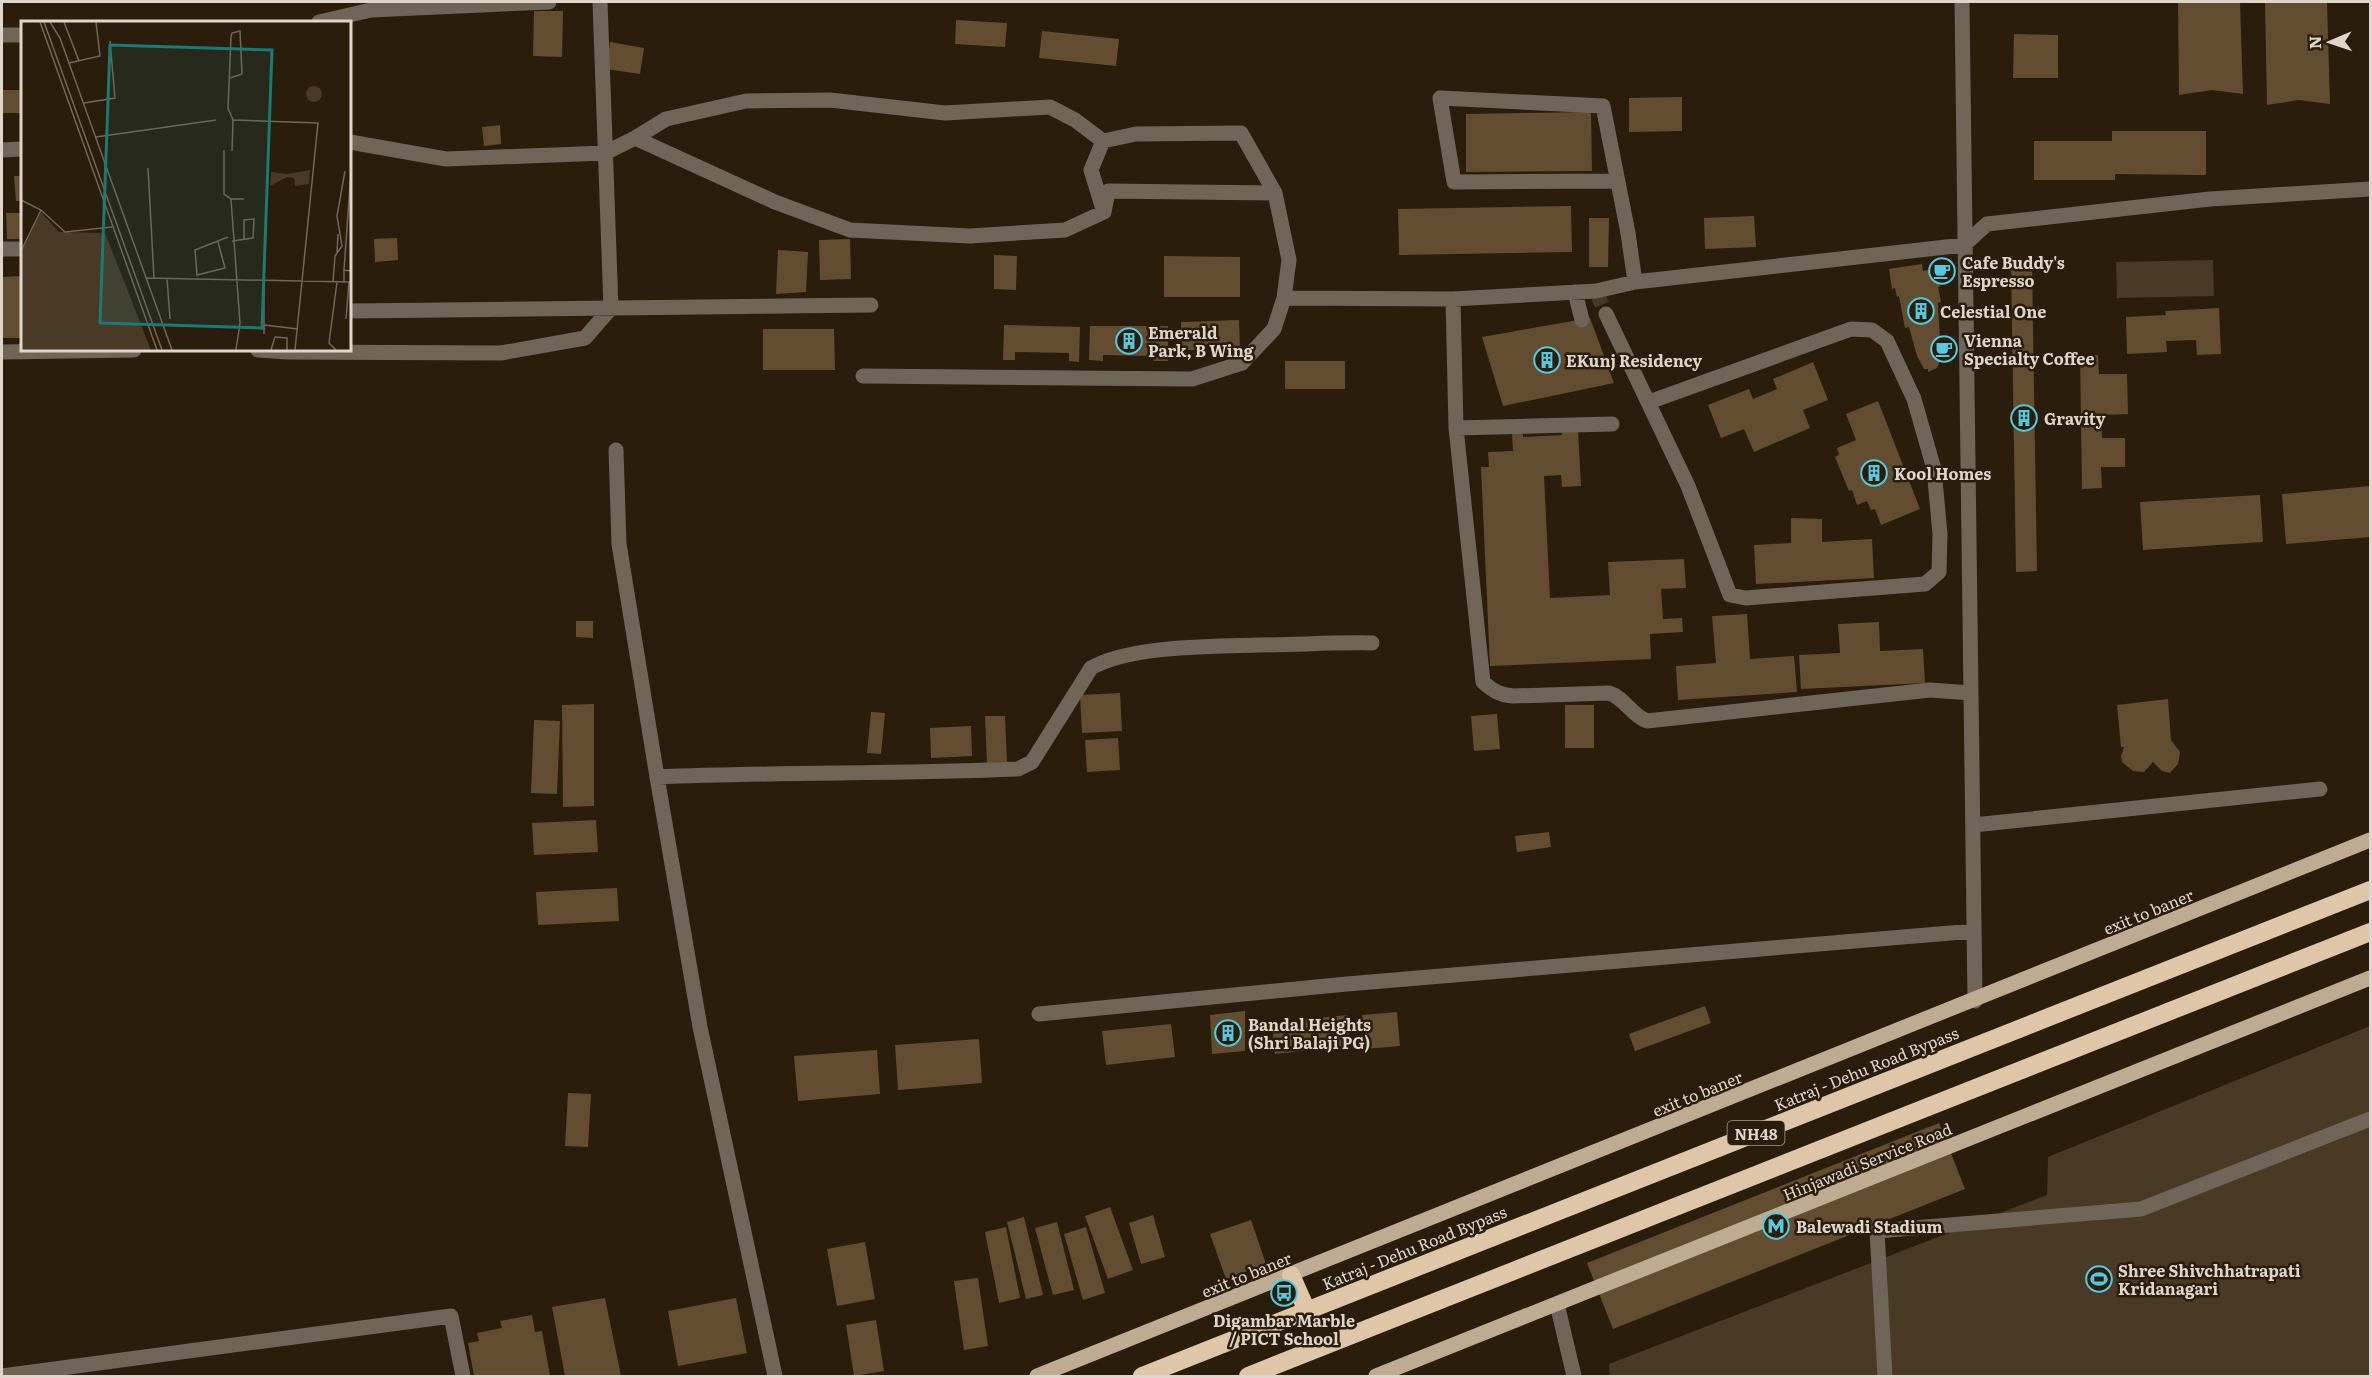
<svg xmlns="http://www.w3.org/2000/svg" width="2372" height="1378" font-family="Literata,serif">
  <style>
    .green { fill: #493925 }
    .building { fill: #624d31 }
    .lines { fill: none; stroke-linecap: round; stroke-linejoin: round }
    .minor-tunnel { stroke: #453929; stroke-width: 15; stroke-dasharray: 15 8; stroke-linecap: butt }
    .minor { stroke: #6f6559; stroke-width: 15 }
    .major { stroke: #bfab91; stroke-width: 15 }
    .highway { stroke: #e0c6a8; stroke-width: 18 }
    .labels { text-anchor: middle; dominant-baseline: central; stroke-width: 5; stroke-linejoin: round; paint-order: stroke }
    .shield { fill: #2a1d0c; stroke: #a99e92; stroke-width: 1.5 }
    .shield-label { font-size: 15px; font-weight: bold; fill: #dfd6cb }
    .poi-label { font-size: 16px; font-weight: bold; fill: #dfd6cb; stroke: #2a1d0c; text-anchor: start }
    .street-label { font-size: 16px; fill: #dfd6cb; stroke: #2a1d0c }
    .inset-road { fill: none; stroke: #726758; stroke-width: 1.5 }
    .view { fill: #197b73; fill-opacity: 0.15; stroke: #197b73; stroke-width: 3 }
    .inset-edge { fill: none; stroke: #dfd6cb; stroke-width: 3 }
  </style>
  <rect width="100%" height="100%" fill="#2a1d0c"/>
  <path class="green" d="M2213,260L2214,296L2117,298L2116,262Z
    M2370,1026V1376H1610L1609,1364L2047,1195L2048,1157Z"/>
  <path class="building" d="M2178,2H2240L2243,94L2212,90L2179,95Z
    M2265,2H2327L2330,104L2299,100L2267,105Z
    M534,11H563L562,57L533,56Z
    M956,20L1007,23L1005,47L955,44Z
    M1042,31L1119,39L1116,66L1039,58Z
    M2014,34L2058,35V78H2013Z
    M610,42L644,48L640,74L606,69Z
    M2,90H22V113H2Z
    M1682,97V131L1629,132V98Z
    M1591,112L1592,171L1466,172V114Z
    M500,125L501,144L484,146L482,127Z
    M2112,131H2206V175L2115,174V180H2034V141H2112Z
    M14,176H22V201H16Z
    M1571,206L1572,252L1399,255L1398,209Z
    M6,213H22V239H7Z
    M1754,216L1756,247L1705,249L1704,218Z
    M1589,218H1609L1608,267H1589Z
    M397,238L398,260L375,262L374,239Z
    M850,239L851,279L820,280L819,240Z
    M778,250L808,252L806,292L776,294Z
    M994,255L1017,256L1016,290L994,289Z
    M1164,256L1240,257V297H1164Z
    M1922,264L1923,271L1937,268L1940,286L1938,287L1941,302L1938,303L1941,358L1937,368L1928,372V369H1924L1917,356L1909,327L1905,328L1899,296L1897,297L1895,288L1892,289L1889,269Z
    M2032,264L2037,571L2016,572L2011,265Z
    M22,276V338H2V277Z
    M2219,308L2221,354L2197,355L2196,340L2166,341L2167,352L2127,354L2126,317L2166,315L2165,311Z
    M1590,318L1614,383L1503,406L1482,337Z
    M1239,320L1240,350L1227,351V344L1197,345V350H1182L1181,322Z
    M1004,325L1080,327L1079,362L1069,361V353L1015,352V360H1003Z
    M1090,326H1168V361H1154L1153,356L1103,355V361L1089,360Z
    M763,329H834L835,370H763Z
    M2080,355H2098L2099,374H2127L2128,414L2101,415L2102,438H2125V467H2101L2102,488L2082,489Z
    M1285,361H1345V389H1285Z
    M1813,362L1828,400L1803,410L1810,428L1754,452L1744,429L1721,438L1708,405L1749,389L1753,399L1777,389L1773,379Z
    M1878,401L1920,509L1881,525L1875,509L1871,510L1867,501L1857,505L1852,490L1849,491L1835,457L1839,455L1837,448L1856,440L1846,414Z
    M1561,430H1578L1581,486L1562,487L1561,475L1544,476L1550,598L1610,595L1608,562L1684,559L1686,588L1661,589L1663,619L1682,618L1683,632L1650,634L1651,659L1490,666L1481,467H1489L1488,452L1513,451L1512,433H1523V437L1562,435Z
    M2370,486V537L2286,544L2282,494Z
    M2260,495L2263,542L2143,550L2140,502Z
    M1791,518L1822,519V542L1872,539L1874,578L1756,584L1754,545L1791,543Z
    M1747,614L1750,659L1794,656L1797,692L1678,700L1676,666L1716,663L1712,616Z
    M576,621H593V638L576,637Z
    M1879,622L1880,651L1923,649L1925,683L1801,689L1799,655L1840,653L1838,624Z
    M1120,693L1122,731L1082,733L1080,695Z
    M2168,699L2171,740L2180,752L2178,764L2170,773L2162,771L2153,762L2144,772L2133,771L2122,762L2121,756L2124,747H2121L2117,705Z
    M594,704V806L563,807L562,705Z
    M1565,705H1594V748H1565Z
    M871,712L885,713L881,754L867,753Z
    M1497,714L1500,749L1474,751L1471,716Z
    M985,716H1005L1007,762L987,763Z
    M534,720L560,721L557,794L531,793Z
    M971,726L972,756L931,758L930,728Z
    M1118,738L1120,770L1087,772L1085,740Z
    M596,820L598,852L534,855L532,823Z
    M1549,832L1551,847L1517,852L1515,836Z
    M617,888L619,921L538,925L536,892Z
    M1705,1006L1711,1023L1635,1051L1629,1034Z
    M1245,1011V1051L1212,1054L1210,1015Z
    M1397,1012L1400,1046L1365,1049L1362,1015Z
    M1347,1015L1350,1046L1275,1054L1272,1023Z
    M1171,1024L1175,1057L1106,1065L1102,1031Z
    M979,1039L982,1083L898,1090L895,1045Z
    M877,1050L880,1094L798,1101L794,1056Z
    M568,1093L591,1094L588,1147L565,1146Z
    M1939,1123L1965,1189L1613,1329L1587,1263Z
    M1110,1207L1133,1270L1108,1279L1085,1216Z
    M1153,1215L1165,1257L1141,1264L1129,1223Z
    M1024,1217L1043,1295L1026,1299L1007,1222Z
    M1251,1220L1266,1264L1226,1279L1210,1234Z
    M1057,1222L1074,1290L1053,1295L1035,1228Z
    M1006,1227L1020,1298L999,1303L985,1232Z
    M1086,1227L1105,1293L1083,1300L1064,1234Z
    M865,1242L875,1299L837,1306L827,1249Z
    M978,1278L988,1346L964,1350L954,1281Z
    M605,1298L621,1376H565L552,1307Z
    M736,1298L747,1353L678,1366L668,1311Z
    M532,1315L535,1332L542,1331L550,1376H474L468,1343L479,1341L477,1333L502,1328L500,1321Z
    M876,1320L884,1371L854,1376L846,1325Z"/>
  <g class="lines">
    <path class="minor-tunnel" d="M1596,291L1606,314"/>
    <path class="minor" d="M1962,2L1975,1001
      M319,22L371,10L549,2
      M2,35H22
      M635,138L666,119L746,101L830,100L945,113L1050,107L1075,120L1103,141L1136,134L1241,133L1275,193L1289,260L1284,298L1274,329L1242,363L1192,379L863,376
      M1103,141L1091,170L1103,209
      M350,142L446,159L605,153L635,138L775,202L850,230L970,236L1065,230L1104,212L1108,191L1275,193
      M2,150L22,149
      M1616,181L1454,182L1440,98L1603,106L1628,233L1635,282
      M2,249H22
      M1575,292L1582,320
      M1284,298L1453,299L1596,291L1635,282L1964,245L1987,224L2210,199L2370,189
      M1453,299L1456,428L1483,682C1493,691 1500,695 1513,696L1609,693C1625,698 1631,715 1647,721L1930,690L1971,693
      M350,311L871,305
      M1606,314L1688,486L1730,595L1746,598L1925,584L1939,572L1940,534L1934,469L1914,399L1887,341L1872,330L1851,329L1649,402
      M258,350L288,352L501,353L585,338L611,308L600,2
      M2,352L134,350
      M1456,428L1612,424
      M616,450L619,544L657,777L700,1027L775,1376
      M657,777C777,772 898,774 1018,769L1032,762L1091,668C1131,645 1211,647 1257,645C1296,645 1333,642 1372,643
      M1973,825L2320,789
      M1039,1014L1347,984L1974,931
      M1557,1304L1574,1376
      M2,1376L451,1316L463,1376
      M1885,1376L1877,1231L2141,1209L2370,1119"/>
    <path class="major" d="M1037,1376L2370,840
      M1376,1376L2370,978"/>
    <path class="highway" d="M1291,1275L1307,1311
      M1142,1376L2370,890
      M1248,1376L2370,932"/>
  </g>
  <defs>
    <g id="cafe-ring" transform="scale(1.35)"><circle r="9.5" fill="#2a1d0c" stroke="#56c9e0" stroke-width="1.5"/><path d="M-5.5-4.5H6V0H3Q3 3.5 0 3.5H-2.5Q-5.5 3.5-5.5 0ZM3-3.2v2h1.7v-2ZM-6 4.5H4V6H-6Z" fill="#56c9e0"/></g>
    <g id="building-ring" transform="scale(1.35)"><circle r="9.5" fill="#2a1d0c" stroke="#56c9e0" stroke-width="1.5"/><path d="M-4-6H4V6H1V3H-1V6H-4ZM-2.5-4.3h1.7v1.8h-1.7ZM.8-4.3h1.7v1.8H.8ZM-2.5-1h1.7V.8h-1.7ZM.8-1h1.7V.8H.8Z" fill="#56c9e0"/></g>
    <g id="metro-ring" transform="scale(1.35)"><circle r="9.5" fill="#2a1d0c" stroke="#56c9e0" stroke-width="1.5"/><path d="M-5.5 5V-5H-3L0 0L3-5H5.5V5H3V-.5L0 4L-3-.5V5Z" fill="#56c9e0"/></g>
    <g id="stadium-ring" transform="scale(1.35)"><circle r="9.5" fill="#2a1d0c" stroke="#56c9e0" stroke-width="1.5"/><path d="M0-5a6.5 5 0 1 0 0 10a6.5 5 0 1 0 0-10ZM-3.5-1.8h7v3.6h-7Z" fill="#56c9e0"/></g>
    <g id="bus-ring" transform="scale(1.35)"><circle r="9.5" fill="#2a1d0c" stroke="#56c9e0" stroke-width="1.5"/><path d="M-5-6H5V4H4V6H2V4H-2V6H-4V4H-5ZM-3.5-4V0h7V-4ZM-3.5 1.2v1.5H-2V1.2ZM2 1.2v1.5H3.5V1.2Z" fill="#56c9e0"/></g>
  </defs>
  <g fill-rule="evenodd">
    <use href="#cafe-ring" x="1942" y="271"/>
    <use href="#building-ring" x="1921" y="311"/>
    <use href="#building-ring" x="1129" y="341"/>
    <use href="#cafe-ring" x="1944" y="349"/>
    <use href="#building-ring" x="1547" y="360"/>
    <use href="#building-ring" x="2024" y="418"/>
    <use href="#building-ring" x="1874" y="473"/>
    <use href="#building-ring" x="1228" y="1033"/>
    <use href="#metro-ring" x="1776" y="1226"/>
    <use href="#stadium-ring" x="2099" y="1279"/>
    <use href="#bus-ring" x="1284" y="1293"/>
  </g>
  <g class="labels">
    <rect class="shield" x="1727.5" y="1121" width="57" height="24" rx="4.5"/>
    <g class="shield-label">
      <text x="1756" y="1133">NH48</text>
    </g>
    <g class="poi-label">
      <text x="1962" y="262">Cafe Buddy's<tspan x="1962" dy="18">Espresso</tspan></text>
      <text x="1940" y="311">Celestial One</text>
      <text x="1148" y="332">Emerald<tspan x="1148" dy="18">Park, B Wing</tspan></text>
      <text x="1964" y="340">Vienna<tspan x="1964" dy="18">Specialty Coffee</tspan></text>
      <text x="1566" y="360">EKunj Residency</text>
      <text x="2044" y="418">Gravity</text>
      <text x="1894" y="473">Kool Homes</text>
      <text x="1248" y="1024">Bandal Heights<tspan x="1248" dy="18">(Shri Balaji PG)</tspan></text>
      <text x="1796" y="1226">Balewadi Stadium</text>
      <text x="2118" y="1270">Shree Shivchhatrapati<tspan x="2118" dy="18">Kridanagari</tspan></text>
      <text x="1284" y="1320" text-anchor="middle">Digambar Marble<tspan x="1284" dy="18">/ PICT School</tspan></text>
    </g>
    <g class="street-label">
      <text transform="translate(2148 911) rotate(-22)">exit to baner</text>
      <text transform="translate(1866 1068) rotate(-22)">Katraj - Dehu Road Bypass</text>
      <text transform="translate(1697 1093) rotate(-22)">exit to baner</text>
      <text transform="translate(1867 1161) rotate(-22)">Hinjawadi Service Road</text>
      <text transform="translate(1414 1247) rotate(-22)">Katraj - Dehu Road Bypass</text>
      <text transform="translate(1246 1274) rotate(-22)">exit to baner</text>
    </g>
  </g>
  <g transform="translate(21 21)">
    <rect width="330" height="330" fill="#2a1d0c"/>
    <path d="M285 73a8 8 0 1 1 16 0a8 8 0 1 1-16 0ZM289,149L288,163L274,165L273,157L266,156L249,165L250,151L266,153ZM20,191L38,211L84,212L130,329H0V232Z" fill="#493925"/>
    <path class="inset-road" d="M19,1L136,329M23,1L141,329M29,1L39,17L151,329M43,1L58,40M48,42L79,35L75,1M209,57L221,53L219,10L211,12L210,16L207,87L212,99L211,130M63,82L94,77L89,20M212,99L297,102L274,329M75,116L195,99M203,129V173L210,178H223M127,147L133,257M210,178L219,302L215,329M0,179L20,189L44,211L91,206M211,220L232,217L233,198L223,199V218M197,221L204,247L176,254L174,229L207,216M0,230L20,189M316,231L317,213M323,249L330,151M125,257L330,261M146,257L149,298M312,261L314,235L321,225L316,195L324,150M323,261V249L330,250M325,298L328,261M243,304L277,308M225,306L244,308M243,313V259M250,329L254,316L266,317V329M315,329L308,322L316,261"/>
    <path class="view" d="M89,24L251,29L241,307L79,302Z"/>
    <rect width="330" height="330" class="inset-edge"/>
  </g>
  <rect width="2372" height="1378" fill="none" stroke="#dfd6cb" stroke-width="6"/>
  <g transform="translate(2330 42) rotate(268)" stroke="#2a1d0c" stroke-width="4.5" paint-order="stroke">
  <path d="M0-4.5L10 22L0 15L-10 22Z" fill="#dfd6cb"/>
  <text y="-9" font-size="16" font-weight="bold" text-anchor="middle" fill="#dfd6cb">N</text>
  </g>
</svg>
